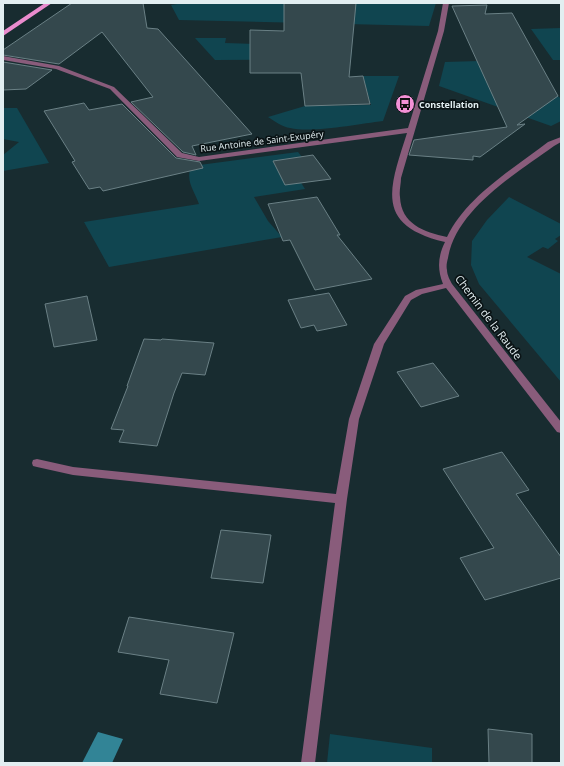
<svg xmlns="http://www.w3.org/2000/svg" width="564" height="766" font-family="'Open Sans',sans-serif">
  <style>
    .green { fill: #104550 }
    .water { fill: #328496 }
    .building { fill: #34484d; stroke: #6a8085 }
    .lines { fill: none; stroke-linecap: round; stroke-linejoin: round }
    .street { fill: #895c7b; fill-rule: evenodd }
    .primary { fill: #ea8cce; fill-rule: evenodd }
    .labels { text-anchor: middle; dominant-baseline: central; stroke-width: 3.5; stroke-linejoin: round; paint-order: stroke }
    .far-poi-label { font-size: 9px; font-weight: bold; fill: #e2eef1; stroke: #0a1315; text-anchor: start }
    .far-street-label { font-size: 9px; fill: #e2eef1; stroke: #0a1315 }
    .street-label { font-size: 11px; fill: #e2eef1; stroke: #0a1315 }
  </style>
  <rect width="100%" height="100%" fill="#182c30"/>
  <path class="green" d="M183,3H436L429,26L179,20L171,5Z
    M561,28V60H553L531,29Z
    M195,38H226L225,43L352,47L351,59L215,60Z
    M479,61L557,95L561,99V121L551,126L439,86L445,62Z
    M363,76H399L383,121C358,124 313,133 290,128C283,127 274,121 268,117L305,106L371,105Z
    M3,108H17L49,163L3,171V155L19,142L3,139Z
    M298,152L302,157L273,161L277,169L306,165L300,181L305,189L254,197L268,221L282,237L109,267L84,222L199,204C195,192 184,179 192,166Z
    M509,197L561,224V235L555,239L558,241L548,249L543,247L527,257L561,274V382L479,284L471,265L472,241L487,220Z
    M330,734L432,748V763H327Z"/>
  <path class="water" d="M98,732L123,739L112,763H82Z"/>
  <path class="building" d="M72,3H143L147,28L158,29L252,134L192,146L196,155L183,152L131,102L153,97L102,32L59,64L3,55V50Z
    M284,3H356L349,77L363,76L370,104L305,106L301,73H250V30L284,31Z
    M487,5L485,14L512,13L558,96L517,125L525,124L480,157L473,156V160L409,155L414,140L507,127L452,6Z
    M3,62L52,70L26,89L3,90Z
    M84,103L89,110L122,104L176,158L200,162L203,168L103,191L100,187L89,189L72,162L75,161L44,111Z
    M313,155L331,179L285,185L273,161Z
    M317,197L340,235H337L372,279L315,290L290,240L283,241L268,204Z
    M329,293L347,325L317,331L314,325L301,328L288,300Z
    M87,296L97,340L54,347L45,304Z
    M144,339L161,340L162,339L214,343L205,375L182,373L174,393L157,446L119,442L124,430L111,429L128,386H127Z
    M433,363L459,396L421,407L397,372Z
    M502,452L529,490L516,494L561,557V578L485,600L460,558L494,548L443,469Z
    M221,530L271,535L263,583L211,578Z
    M129,617L234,633L217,703L160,694L169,660L118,652Z
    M488,729L532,734V763H489Z"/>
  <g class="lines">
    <path class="street" d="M443,3H449L444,31L401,178C401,184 399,191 400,197C401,224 424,232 447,237C467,196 513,169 548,142L561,137V142L554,146C517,173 456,209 448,258C447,262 446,266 447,270C447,275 450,280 452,284L561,422V433L557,432L446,288L422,294L411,300L384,344L359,419L347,499L315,763H301L335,503L73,475L37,467L33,466L32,463L33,460L37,459L73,467L336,494L349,419L374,344L405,296L416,290L443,284C437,269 438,256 445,242C373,225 390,187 407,133L199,161L177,157L110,89L56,69L3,60V56L59,66L114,87L182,153L199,157L408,128L438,31Z"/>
    <path class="primary" d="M45,3H52L3,36V31Z"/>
  </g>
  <defs>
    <g id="bus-disc" transform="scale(1)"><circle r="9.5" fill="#f391d6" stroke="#0a1315"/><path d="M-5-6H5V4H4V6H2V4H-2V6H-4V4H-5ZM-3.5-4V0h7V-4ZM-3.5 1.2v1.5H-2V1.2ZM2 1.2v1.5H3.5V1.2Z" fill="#111"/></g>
  </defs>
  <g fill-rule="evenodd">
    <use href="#bus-disc" x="405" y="104"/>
  </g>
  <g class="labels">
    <g class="far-poi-label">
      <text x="419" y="104">Constellation</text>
    </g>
    <g class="far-street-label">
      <text transform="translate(262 141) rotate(-7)">Rue Antoine de Saint-Exupéry</text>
    </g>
    <g class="street-label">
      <text transform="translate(489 317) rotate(53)">Chemin de la Raude</text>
    </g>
  </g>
  <rect width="564" height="766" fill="none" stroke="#e2eef1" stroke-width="8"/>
</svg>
